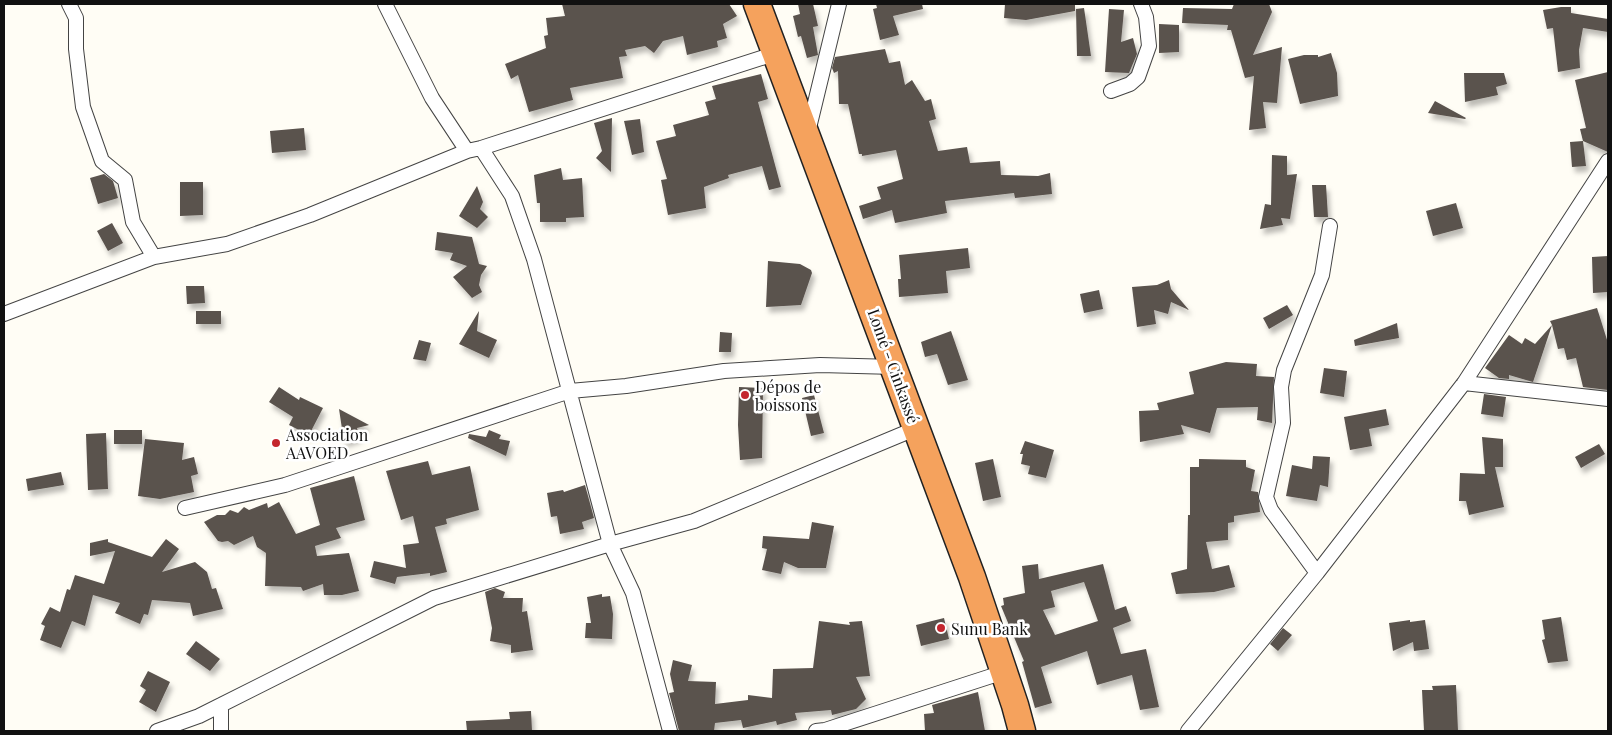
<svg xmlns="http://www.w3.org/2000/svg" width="1612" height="735" font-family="'Playfair Display',serif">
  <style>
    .building { fill: #5a524d; fill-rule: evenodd; filter: url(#shadow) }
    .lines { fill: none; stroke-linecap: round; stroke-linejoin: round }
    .street-casing { stroke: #444; stroke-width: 16 }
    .highway-casing { stroke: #222; stroke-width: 29 }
    .street { stroke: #fff; stroke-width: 14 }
    .highway { stroke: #f5a25d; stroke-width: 26 }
    .poi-dot { fill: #c4262e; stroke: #fff; stroke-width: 2 }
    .labels { text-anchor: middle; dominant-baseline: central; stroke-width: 5; stroke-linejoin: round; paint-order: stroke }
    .street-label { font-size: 16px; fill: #111; stroke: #fff }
    .poi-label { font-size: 16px; fill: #111; stroke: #fff; text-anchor: start }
  </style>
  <defs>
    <filter id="shadow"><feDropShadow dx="3" dy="5.5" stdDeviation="2.5" flood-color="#0004"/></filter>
  </defs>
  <rect width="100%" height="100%" fill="#fffdf5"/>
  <path class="building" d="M562,4H729L737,16L723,24L727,38L717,41L718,47L687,55L683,36L663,41L654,53L645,46L625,50L627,56L619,57L623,78L570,88L573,100L529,112L518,75L511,79L505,64L546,48L544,36L548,35L546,18L565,16Z
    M798,4H813L818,26L813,27L818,55L807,58L801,36L798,37L793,16L800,14Z
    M876,4H922L923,9L893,16L899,35L880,40L873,9L877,8Z
    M1005,4H1075V11L1026,20L1004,18Z
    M1234,4H1269L1272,12L1253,55L1282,47L1277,103L1263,102L1266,128L1249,130L1254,76L1245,78L1231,30H1227L1228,25L1182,23L1183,8L1232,9Z
    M1561,7H1571V13L1608,19V32L1583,28L1579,50L1580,68L1558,72L1553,28L1547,29L1543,10Z
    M1084,8L1091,56H1077L1076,9Z
    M1109,9L1124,10L1121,42L1133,38L1137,54L1129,73L1105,72Z
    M1159,24L1179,25V52L1159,53Z
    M885,49L889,63L900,61L905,85L912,80L925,101L931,99L936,119L929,121L938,151L967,147L970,163L1000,161L1001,175L1038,176L1050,173L1052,194L1015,198L1014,193L945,201L947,213L895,223L892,210L863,219L859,206L881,199L877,187L903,179L896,150L862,156V154H859L848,104H839L838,71L834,73L832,68L835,57Z
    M1331,53L1337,73L1338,96L1300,104L1288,59L1304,55H1318V57Z
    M1608,72V152L1583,141L1586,166L1572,167L1570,142L1583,141L1580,129L1586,128L1575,80Z
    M1464,73H1504L1507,84L1496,87L1498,95L1465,102Z
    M761,74L768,99L758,102L781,187L769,190L762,166L728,175L729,178L704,187L706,208L668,215L661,180L667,179L656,141L676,136L673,125L709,115L705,102L716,99L712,86Z
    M1435,101L1466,118L1465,119L1428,113Z
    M612,118L611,171V172L596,158L602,151L594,123Z
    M640,119L644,152L632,155L624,121Z
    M304,128L306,150L272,153L270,131Z
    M1272,155L1287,156V175L1297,174L1290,219L1281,218L1283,225L1260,229L1265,204L1271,205Z
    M561,168L563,180L582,178L584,217L566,218V222H540V203H537L534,175Z
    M104,174L113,181L118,198L98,204L90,178Z
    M180,182H203V215L180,216Z
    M1312,185H1326L1328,217H1314Z
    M477,186L483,202L480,209L488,217L477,228L459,216Z
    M1456,203L1463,228L1433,236L1426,211Z
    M112,223L123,243L108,251L97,231Z
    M437,232L472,237L479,264L487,266L481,275L479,285L482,292L472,298L453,277L467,266L450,260L453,253L435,250Z
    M968,248L970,268L946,271L948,293L899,297L898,279H901L899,255Z
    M1608,256V292L1593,293L1592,257Z
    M768,261L800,264L811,270L812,273L801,305L766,307Z
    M1169,280L1171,289L1189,310L1171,302L1168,314L1154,310L1156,324L1137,327L1132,287L1157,285Z
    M186,286H204L205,303L187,304Z
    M1099,290L1103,309L1084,313L1080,294Z
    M1287,305L1293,315L1269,329L1263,318Z
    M1597,308L1608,343V390L1583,387L1576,358L1567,360L1564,348L1558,349L1552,325L1533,382L1509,375V379L1499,378L1485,368L1509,335L1522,344L1525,338L1535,344L1552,325L1550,321Z
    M196,311H221V324H196Z
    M479,311L477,331L497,340L489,358L459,344Z
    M1397,323L1399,338L1355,346L1354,340Z
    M951,331L968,380L948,385L937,354L925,357L921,342Z
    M720,332L732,333L731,352H719Z
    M419,340L431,343L426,361L413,359Z
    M1226,362L1257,364L1256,376L1274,377L1272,423L1257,420L1258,407L1217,408L1210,433L1181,425L1184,434L1140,442L1139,411L1159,410L1157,403L1194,394L1189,372Z
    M1324,368L1347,371L1344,397L1320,393Z
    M279,387L299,400L300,397L323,408L309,435L289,425L293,417L269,402Z
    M739,387L763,388L762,458L740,460L738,425Z
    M1484,394L1506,397L1503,417L1481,414Z
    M814,395L824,433L811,436L802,398Z
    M339,409L369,425L357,428L359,437L344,442Z
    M1386,409L1389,425L1369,429L1372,446L1350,450L1344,417Z
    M114,430H142V444H114Z
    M489,430L501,435L499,439L510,441L506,456L468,438L469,434L486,437Z
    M106,433L108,489L88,490L86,434Z
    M1482,437L1503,439V467H1495L1504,507L1469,515L1466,501H1459L1460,473L1485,474Z
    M145,439L184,443L182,460L194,457L198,474L191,476L194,492L160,499L138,496Z
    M1025,441L1054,450L1046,478L1028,474L1030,466L1021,464L1023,454H1020Z
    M1599,444L1605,454L1581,468L1575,457Z
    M1313,456L1330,457L1328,487L1320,485L1317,501L1286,496L1292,465L1312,469Z
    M993,459L1001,497L983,501L975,463Z
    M1199,459L1246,460V467L1255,470L1251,491L1258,492L1260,512L1234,516V522L1228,523V540L1206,542L1212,569L1229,565L1235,587L1214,592L1176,594L1171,573L1187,569L1188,515H1190V467H1199Z
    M428,461L432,475L470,466L479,510L446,519L447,524L435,527L447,572L430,576V573L397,577L395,584L370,577L374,561L406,568L403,545L419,543L413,516L401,520L386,471Z
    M61,472L64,485L28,491L26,479Z
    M354,476L365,520L336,528L341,538L315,546L317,556L349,553L359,591L342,595H324L323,584L303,591L301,587L265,586L266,553L257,547L253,536L234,545L228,541L222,542L218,541L204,522L217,515H225L230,510L238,513L244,507L249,510L267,503L268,508L279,502L296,534L320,525L310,488Z
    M585,485L594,518L582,522L584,529L560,534L557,516L551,517L547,493L563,490L564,492Z
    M812,522L834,526L826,568H798L784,562L781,574L762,570L767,549L762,548L763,536L809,539Z
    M108,539V542L152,557L166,539L179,549L162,572L195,562L207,572L212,589L216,588L223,609L193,616L190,603L152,600L148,615L144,614L140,624L115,613L120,603L93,595L85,626L72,621L61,648L40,640L45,626L41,624L50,607L60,612L67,589L70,590L75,575L104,584L115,551L90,556V543Z
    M1038,564L1039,579L1103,564L1115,610L1126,606L1131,621L1113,628L1121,654L1146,649L1159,707L1140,710L1132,675L1097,685L1087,651L1041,667L1052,703L1035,708L1022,662L1024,661L1001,606L1004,605L1003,598L1025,593L1022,566ZM1084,582L1098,621L1055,635L1043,610L1055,607L1051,591Z
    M495,588L505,592L503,598H523L522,612L527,611L533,650L511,653V645L490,641L492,628L485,592Z
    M602,594V597L610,596L613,614L612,639L585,638L586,623H591L587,597Z
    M1561,617L1568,661L1548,663L1542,640L1545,639L1542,620Z
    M944,618L949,639L921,646L916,625Z
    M1410,620V622L1425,620L1429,649L1414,651L1413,642L1393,651L1389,623Z
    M819,621L850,625L849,622L862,621L870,676L856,677L866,699L856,709L832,715L831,710L795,713L797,720L777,725L776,721L743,728L741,720L715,723L714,731H679L669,693L674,692L670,674L673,660L692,665L688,681L716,682L715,704L748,700V695L772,698L773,669L813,668Z
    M1283,628L1292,635L1278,651L1270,644Z
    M196,641L220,659L210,671L186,654Z
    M148,671L170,682L156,712L139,702L146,690L140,686Z
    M1456,685L1458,731H1424L1422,690H1433L1432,686Z
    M978,692L985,731H925L924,714L934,713L932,705Z
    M531,711L532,731H467L466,721L510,719L509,712Z"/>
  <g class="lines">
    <g class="street-casing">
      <path id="street" d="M69,4L76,18V49L83,107L102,161L125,180L133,222L154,257
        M385,4L432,98L467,151
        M1111,91L1130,84L1138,77L1149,46L1146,17L1141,4
        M808,132L839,4
        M481,148L512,196L534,259L610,544L633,593L670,731
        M4,314L154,257L227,244L310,215L467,151L481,148L774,54
        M1464,383L1608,399
        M185,508L285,485L570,391L626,386L724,371L820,365L895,367
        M1317,573L1271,510L1266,497L1283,423L1281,387L1284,370L1322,275L1330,226
        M157,731L199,716L434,598L610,544L694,521L917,428
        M221,731V705
        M816,731L825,730L1004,672
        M1188,731L1317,573L1464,383L1608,161"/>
    </g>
    <g class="highway-casing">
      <path id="highway" d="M757,4L972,577L1015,705L1022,731"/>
    </g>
    <use href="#street" class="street"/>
    <use href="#highway" class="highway"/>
  </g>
  <g class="poi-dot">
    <circle cx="745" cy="395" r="5"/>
    <circle cx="276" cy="443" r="5"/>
    <circle cx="941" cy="628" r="5"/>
  </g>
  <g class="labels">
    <g class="street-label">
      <text transform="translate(894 366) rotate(70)">Lomé - Cinkassé</text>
    </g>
    <g class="poi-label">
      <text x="755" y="386">Dépos de<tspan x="755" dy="18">boissons</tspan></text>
      <text x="286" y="434">Association<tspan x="286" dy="18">AAVOED</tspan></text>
      <text x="951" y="628">Sunu Bank</text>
    </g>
  </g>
  <rect width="1612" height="735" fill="none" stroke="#111111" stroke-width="10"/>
</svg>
